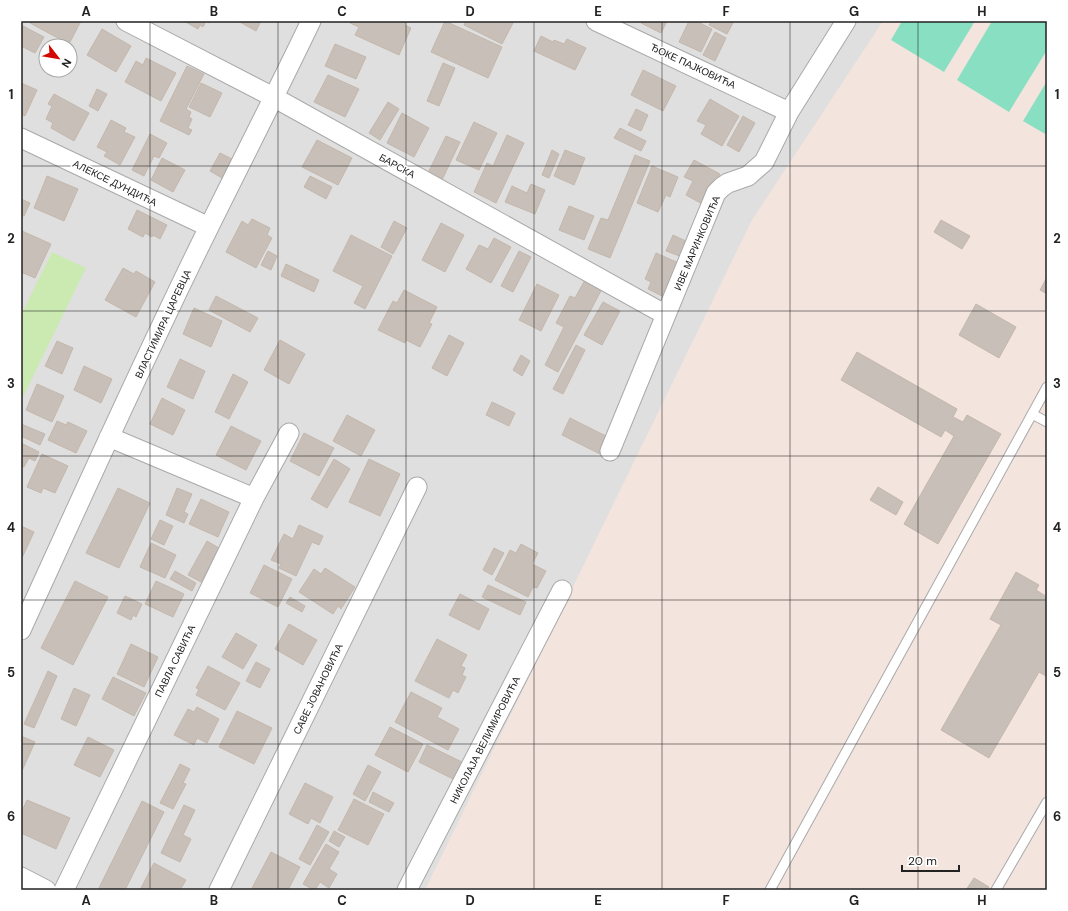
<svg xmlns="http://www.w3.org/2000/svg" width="1068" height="911" font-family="'DM Sans',sans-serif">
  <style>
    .residential { fill: #e0dfdf; fill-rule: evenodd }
    .military { fill: #f3e4dd }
    .grass { fill: #cbeab1 }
    .pitch { fill: #89dfc1 }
    .building { fill: #c7bfb8; stroke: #c4b7ab }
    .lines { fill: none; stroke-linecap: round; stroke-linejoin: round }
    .service-casing { stroke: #a9a9a9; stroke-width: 11 }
    .minor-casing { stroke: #a9a9a9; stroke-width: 21 }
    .service { stroke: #fff; stroke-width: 9 }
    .minor { stroke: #fff; stroke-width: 19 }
    .grid { fill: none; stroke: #222; stroke-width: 1; stroke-opacity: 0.55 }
    .labels { text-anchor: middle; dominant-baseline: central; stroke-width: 3; stroke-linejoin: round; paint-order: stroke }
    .street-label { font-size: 10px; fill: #222; stroke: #fff }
    .neatline { fill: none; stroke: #222; stroke-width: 1.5 }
    .grid-label { font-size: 13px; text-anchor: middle; font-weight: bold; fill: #222 }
  </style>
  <rect width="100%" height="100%" fill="#f2efe9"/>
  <path class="residential" d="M21,21H1047V890H21ZM46,46H70V70H46Z"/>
  <path class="military" d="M883,21H1047V890H425L752,220Z"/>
  <path class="grass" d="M52,252L86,268L21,401V315Z"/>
  <path class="pitch" d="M902,21H975L944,72L891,40Z
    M992,21H1047V50L1009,112L957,80Z
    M1047,81V135L1023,121Z"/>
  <path class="building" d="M31,21H81L69,44L30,23Z
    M184,21H211L209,23L206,21L203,27L200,25L198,29Z
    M238,21H261L256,31Z
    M351,21H406L405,25L411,28L399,55L355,35L359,27L350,23Z
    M445,21L502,47L488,78L431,52Z
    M466,21H509L513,23L502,44L464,25Z
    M642,21H667L661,33L641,23Z
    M689,21H696L712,29L701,52L679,42Z
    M711,21H734L727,34L709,25Z
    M23,26L44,37L35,53L21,46V31Z
    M102,29L131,46L116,72L87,55Z
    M715,32L726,38L715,61L703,55Z
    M541,36L553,42L554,40L564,44L567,39L586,48L575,70L534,51Z
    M335,44L366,57L356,79L325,66Z
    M146,58L176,73L161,101L125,82L136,61L143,65Z
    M443,63L455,68L439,106L427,101Z
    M187,66L204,74L186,109L191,112L189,117L192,119L188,128L192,130L189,135L160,121Z
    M643,70L676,86L663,111L631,95Z
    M328,75L359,89L345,117L314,102Z
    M21,83L37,90L25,116L21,114Z
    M201,83L222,93L210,117L189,107Z
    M97,89L107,94L98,111L89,106Z
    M54,94L89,113L74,141L51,128L53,123L46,119L52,106L48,104Z
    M710,99L739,116L722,146L701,134L706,125L697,121Z
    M388,102L399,109L380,140L369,133Z
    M636,109L648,115L641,131L628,125Z
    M402,113L429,128L414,157L387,143Z
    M743,116L755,123L739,152L727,145Z
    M111,120L126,128L124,132L135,137L120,165L104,156L107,152L97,147Z
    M474,122L497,133L479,170L456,160Z
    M620,128L646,141L641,151L614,138Z
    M150,134L167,143L159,158L154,156L144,176L132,170Z
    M507,135L524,143L496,203L474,192L487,163L493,166Z
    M446,136L460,142L442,180L428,173Z
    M317,140L352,158L338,185L302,167Z
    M552,150L559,154L549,178L542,175Z
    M565,150L585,158L574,185L554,176Z
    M220,153L232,159L222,178L210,171Z
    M635,155L650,161L610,258L588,249L601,218L608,220Z
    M162,158L185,170L173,192L151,180Z
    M694,160L720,174L704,205L686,195L693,181L684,177Z
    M652,166L678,177L670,197L666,195L658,212L637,203Z
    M47,176L78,189L64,221L34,208Z
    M310,176L332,187L326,199L304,187Z
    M531,184L545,190L535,214L505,202L512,186L527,193Z
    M21,199L30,203L24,216L21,215Z
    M569,206L594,216L584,240L559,230Z
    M137,210L167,225L160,239L153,235L152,237L145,233L143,237L128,229Z
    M252,219L270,228L267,235L272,238L256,268L226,252L242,221L248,225Z
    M941,220L970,236L962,249L934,232Z
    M394,221L407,228L393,254L381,247Z
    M441,223L464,235L445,272L422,260Z
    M22,231L51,244L35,278L21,272V233Z
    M351,235L392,256L365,309L354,303L363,286L333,271Z
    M673,235L688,242L682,257L666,251Z
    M494,238L511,247L491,283L466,269L479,245L488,249Z
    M268,251L277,256L271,270L261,265Z
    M519,251L531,257L513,292L501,286Z
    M656,253L681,264L666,298L648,289L651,282L645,279Z
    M286,264L319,280L314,292L281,276Z
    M123,268L134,274L136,271L155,282L136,317L105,300Z
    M1047,277V294L1040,290Z
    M586,278L603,287L558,372L545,365L564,327L556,323L570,296L575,298Z
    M537,284L559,295L541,331L519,320Z
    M404,290L437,307L429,323L432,324L420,347L406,340L405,343L378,330L393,301L397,303Z
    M216,296L258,318L250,332L209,310Z
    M603,302L620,311L602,345L584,335Z
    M976,304L1016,327L999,358L959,335Z
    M194,308L222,321L211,347L183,334Z
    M449,335L464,343L447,376L432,368Z
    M280,340L305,354L289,384L264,370Z
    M57,341L73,348L62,374L45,366Z
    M576,345L585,350L563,394L553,389Z
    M857,352L957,409L953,417L963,422L967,415L1001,434L938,544L904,524L954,436L945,430L941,437L841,380Z
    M521,355L530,361L522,376L513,370Z
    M180,359L205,371L193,399L167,387Z
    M84,366L112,379L101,403L74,390Z
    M233,374L248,382L229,419L215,412Z
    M37,384L64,396L52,422L26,410Z
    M162,398L185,410L173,435L150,424Z
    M492,402L515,413L509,426L486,415Z
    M347,415L375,430L361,456L333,441Z
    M570,418L608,437L600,454L562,435Z
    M57,421L66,425L68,422L87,431L76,453L48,440Z
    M21,424L45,434L40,445L21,436Z
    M231,426L261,441L246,470L216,455Z
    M304,433L334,448L319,476L290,461Z
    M21,443L39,452L35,461L29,458L24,467L21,466Z
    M42,454L68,466L55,493L43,488L41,493L27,487Z
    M334,459L350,469L327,508L311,499Z
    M369,459L400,474L380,516L349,502Z
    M878,487L903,502L896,515L870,500Z
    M118,488L150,503L119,568L86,553Z
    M177,488L192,494L184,512L188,514L184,523L166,515Z
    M201,499L229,512L218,537L189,524Z
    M160,520L173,526L164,545L151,539Z
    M299,525L323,536L319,545L312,542L296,576L279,568L281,564L271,560L284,534L293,539Z
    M21,526L34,532L21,560Z
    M207,541L219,548L201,582L188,575Z
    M151,543L176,555L165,578L140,567Z
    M521,544L538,553L532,564L546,571L537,588L533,587L528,597L495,580L510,550L516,553Z
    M494,548L504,553L492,575L483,570Z
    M264,565L292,579L278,607L250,593Z
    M325,568L355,587L341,609L338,606L333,614L299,592L314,569L321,574Z
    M175,571L196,583L192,591L170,579Z
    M1016,572L1039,585L1036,590L1047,597V675L1046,676L1039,672L989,758L941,730L1001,625L990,619Z
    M75,581L108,597L73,665L41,648Z
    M156,581L184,594L173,617L145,604Z
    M488,585L526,602L520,615L482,597Z
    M460,594L489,609L479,630L449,615Z
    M125,596L142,604L136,617L133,615L131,620L117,613Z
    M290,597L305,606L302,612L286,603Z
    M289,624L317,640L303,665L275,649Z
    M236,633L257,645L243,669L222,657Z
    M437,639L467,655L461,666L465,668L462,675L466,677L458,693L453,690L449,698L415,681Z
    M131,644L158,657L144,687L117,674Z
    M256,662L270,669L260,688L246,681Z
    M208,666L240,683L225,710L196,695L199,689L196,688Z
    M48,671L57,676L34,728L24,724Z
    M113,677L146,693L134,716L102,699Z
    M74,688L90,695L76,726L61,719Z
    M411,692L442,708L437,717L459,729L448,750L395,722Z
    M197,707L219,719L207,743L197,738L194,745L174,735L188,709L194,712Z
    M237,711L272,728L254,764L219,747Z
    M390,727L423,744L408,772L375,755Z
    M21,736L35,742L21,773Z
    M88,737L114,750L100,777L74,765Z
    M427,745L462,762L453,779L419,762Z
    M180,764L190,769L183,783L186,784L173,809L160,803Z
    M368,765L381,772L365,801L353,794Z
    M305,783L333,797L320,823L311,818L308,824L289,814Z
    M373,792L394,803L389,812L369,802Z
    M354,799L384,814L368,845L338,830Z
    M27,800L70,818L56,849L21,833V813Z
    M142,801L164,812L125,890H98Z
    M184,805L195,810L183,835L191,839L180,862L161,853Z
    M317,825L329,832L310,865L299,859Z
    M334,831L345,837L339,847L329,841Z
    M326,844L339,852L329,869L337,874L329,888L320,882L315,890H314L303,884Z
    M271,852L300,867L288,890H251Z
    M154,863L186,880L180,890H140Z
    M974,878L989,887L987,890H966Z"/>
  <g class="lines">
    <g class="service-casing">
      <path id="service" d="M1032,414L1047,422
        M770,890L1047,387
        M996,890L1047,802"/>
    </g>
    <g class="minor-casing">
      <path id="minor" d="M126,21L275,98L666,315
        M596,21L789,112
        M21,138L209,227
        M109,437L254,498
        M610,451L716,193L722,187L728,183L748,176L764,162L789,112L846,21
        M21,630C83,495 143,360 209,227C243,158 278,90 311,21
        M21,877L46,890
        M64,890L254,498L289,433
        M219,890L417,487
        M407,890L562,590"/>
    </g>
    <use href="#service" class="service"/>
    <use href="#minor" class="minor"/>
  </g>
  <path class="grid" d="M150,21V890M278,21V890M406,21V890M534,21V890M662,21V890M790,21V890M918,21V890M21,166H1047M21,311H1047M21,456H1047M21,600H1047M21,744H1047"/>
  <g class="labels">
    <g class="street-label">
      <text transform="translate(693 66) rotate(25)">ЂОКЕ ПАЈКОВИЋА</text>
      <text transform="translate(397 166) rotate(29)">БАРСКА</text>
      <text transform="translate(115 183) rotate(26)">АЛЕКСЕ ДУНДИЋА</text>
      <text transform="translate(697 243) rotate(-67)">ИВЕ МАРИНКОВИЋА</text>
      <text transform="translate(163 324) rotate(-65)">ВЛАСТИМИРА ЦАРЕВЦА</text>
      <text transform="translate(175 661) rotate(-64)">ПАВЛА САВИЋА</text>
      <text transform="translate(318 689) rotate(-64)">САВЕ ЈОВАНОВИЋА</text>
      <text transform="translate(485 740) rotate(-63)">НИКОЛАЈА ВЕЛИМИРОВИЋА</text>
    </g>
  </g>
  <rect width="1068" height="911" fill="none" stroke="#ffffff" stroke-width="44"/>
  <g transform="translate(58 58) rotate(121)"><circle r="19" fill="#ffffff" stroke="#a7a7a7"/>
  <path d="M0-3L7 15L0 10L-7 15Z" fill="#d20902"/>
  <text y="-6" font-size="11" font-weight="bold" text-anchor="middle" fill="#222222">N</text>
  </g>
  <path d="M902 865v6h57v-6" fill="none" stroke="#222222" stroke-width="2"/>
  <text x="908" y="865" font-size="12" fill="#222222" stroke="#ffffff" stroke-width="3" paint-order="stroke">20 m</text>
  <rect x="22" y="22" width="1024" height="867" class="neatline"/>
  <g class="grid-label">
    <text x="86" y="16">A</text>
    <text x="214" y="16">B</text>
    <text x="342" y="16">C</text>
    <text x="470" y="16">D</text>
    <text x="598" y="16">E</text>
    <text x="726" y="16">F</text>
    <text x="854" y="16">G</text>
    <text x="982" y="16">H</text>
    <text x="11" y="99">1</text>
    <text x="1057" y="99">1</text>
    <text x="11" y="243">2</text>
    <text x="1057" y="243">2</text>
    <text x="11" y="388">3</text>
    <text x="1057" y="388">3</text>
    <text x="11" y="532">4</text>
    <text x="1057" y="532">4</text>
    <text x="11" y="677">5</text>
    <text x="1057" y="677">5</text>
    <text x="11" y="821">6</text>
    <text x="1057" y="821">6</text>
    <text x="86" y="905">A</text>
    <text x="214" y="905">B</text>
    <text x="342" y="905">C</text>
    <text x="470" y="905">D</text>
    <text x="598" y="905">E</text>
    <text x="726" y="905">F</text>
    <text x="854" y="905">G</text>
    <text x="982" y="905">H</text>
  </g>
</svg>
